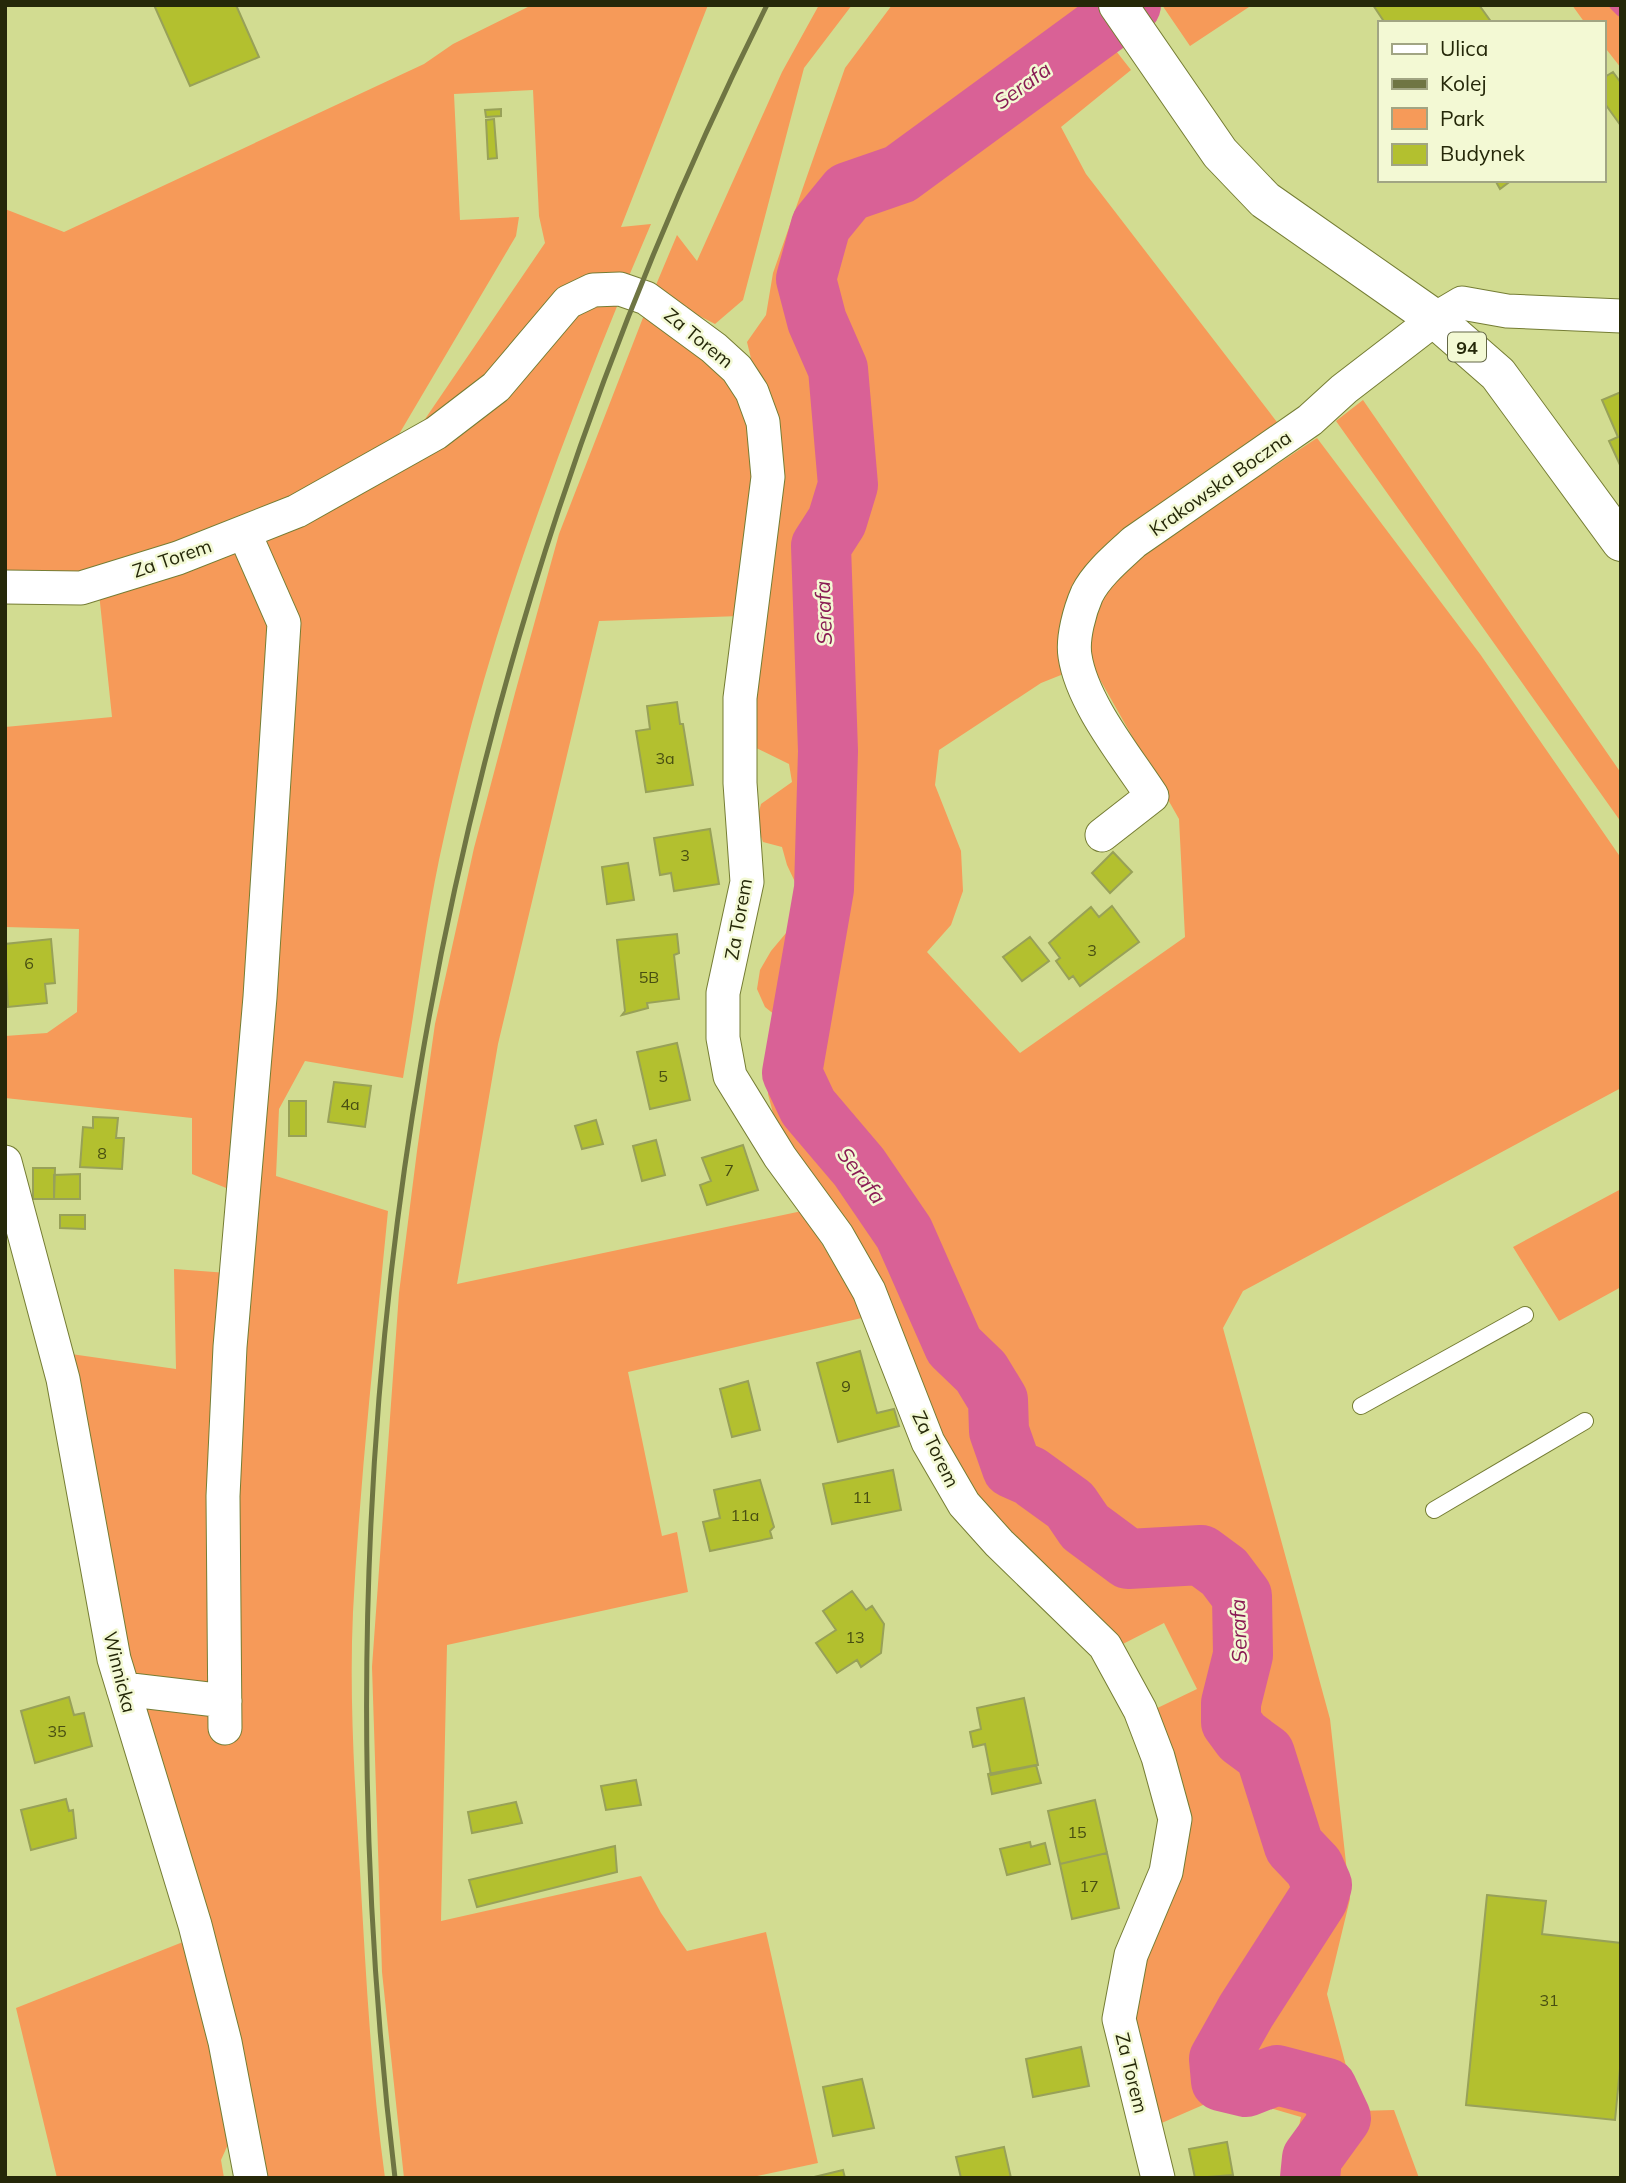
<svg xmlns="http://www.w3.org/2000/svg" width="1626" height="2183" font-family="Mulish,sans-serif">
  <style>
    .green { fill: #f69a59 }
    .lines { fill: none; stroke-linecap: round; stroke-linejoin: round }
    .stream { stroke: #d96196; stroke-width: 10 }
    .river { stroke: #d96196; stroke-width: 60 }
    .building { fill: #b3c02f; stroke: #98a158; stroke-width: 2 }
    .service-casing { stroke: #757d34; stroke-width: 18 }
    .minor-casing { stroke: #757d34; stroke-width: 35 }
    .primary-casing { stroke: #757d34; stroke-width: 40 }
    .service { stroke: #fff; stroke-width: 16 }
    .minor { stroke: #fff; stroke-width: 33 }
    .primary { stroke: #fff; stroke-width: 38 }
    .rail { stroke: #6f7543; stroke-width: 5 }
    .labels { text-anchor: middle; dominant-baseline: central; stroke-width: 5; stroke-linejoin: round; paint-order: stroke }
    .number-label { font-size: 16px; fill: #484e12 }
    .shield { fill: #f3f9d4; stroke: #636746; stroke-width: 2 }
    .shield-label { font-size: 18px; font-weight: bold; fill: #252809 }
    .street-label { font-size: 19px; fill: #252809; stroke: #f3f9d4 }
    .water-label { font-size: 21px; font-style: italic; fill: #891c54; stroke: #f3f9d4 }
  </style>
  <rect width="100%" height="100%" fill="#d2dc91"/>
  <path class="green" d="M532,5H708L621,227L651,224L626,283L611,280L485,384L421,425L545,243L539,216L533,90L454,94L460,220L519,217L516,236L395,441L293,500L76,578L5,577V209L64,232L424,64L453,44Z
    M819,5H852L804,68L743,300L715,324L653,292L677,235L697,261L782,72Z
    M892,5H1080L1131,70L1061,127L1086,174L1280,426L1103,558L1066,673L1041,683L939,750L935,785L961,851L963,891L951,925L927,952L1020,1053L1185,937L1179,819L1090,662L1084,630L1098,593L1165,538L1317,438L1480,654L1621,858V1088L1243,1291L1223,1328L1330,1719L1350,1899L1327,1994L1358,2111L1394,2110L1419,2178H1288L1301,2117L1226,2095L1157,2125L1129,2022L1142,1960L1180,1860L1147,1713L1197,1689L1164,1623L1115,1648L971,1498L821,1195L773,1113L768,1094L772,1075L788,1037L780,1019L765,1007L757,989L760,970L771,951L797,920L804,901L787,865L782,847L763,842L756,823L761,804L792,782L789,764L752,746L757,383L747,342L766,315L773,273L845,68Z
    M1162,5H1248L1249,7L1190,46Z
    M1572,5H1621V68L1603,45V23H1585Z
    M620,299C549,473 484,652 444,837C426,916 417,998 403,1078L305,1061L279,1109L276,1176L388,1211C375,1345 360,1478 353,1612C349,1698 355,1786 360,1872C366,1974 371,2076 385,2178H266L120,1622L71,1354L176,1369L174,1269L241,1274L236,1192L192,1174V1118L5,1098V1036L47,1033L77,1012L79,929L5,927V727L112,717L99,593L226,552L382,483L502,397L574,308Z
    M646,310L709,357L756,427L740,616L599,621L498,1044L457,1284L802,1211L866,1317L628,1372L662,1536L677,1532L688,1592L447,1645L441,1921L641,1876L661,1913L687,1951L766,1932L818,2163L748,2178H404L382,1972L372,1667L399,1293L417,1151L435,1024L474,848L515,693L559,534Z
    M1363,400L1621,773V822L1336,421Z
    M1621,1189V1287L1559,1321L1513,1247Z
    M188,1940L230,2140L221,2160L224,2178H57L16,2008Z"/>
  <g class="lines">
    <path class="stream" d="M1614,5L1621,12"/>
    <path class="river" d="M1131,5L900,174L848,192L821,225L806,279L817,321L838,369L848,485L837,521L821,546L828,751L824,889L792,1073L808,1107L859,1167L904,1233L954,1346L981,1372L998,1400L999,1431L1012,1468L1030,1476L1070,1505L1085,1527L1128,1559L1201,1555L1224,1572L1242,1596L1243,1655L1231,1703V1722L1242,1737L1265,1754L1294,1846L1314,1867L1322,1885L1318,1899L1246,2011L1219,2059L1221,2081L1246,2087L1277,2075L1327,2088L1341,2118L1312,2158L1310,2178"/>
  </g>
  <path class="building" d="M154,5H236L259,57L190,86Z
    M1373,5H1479L1492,23H1385Z
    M1613,72L1621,83V126L1603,101V78Z
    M501,109V116L486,117L485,110Z
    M494,119L497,158L488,159L486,120Z
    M1495,180H1512L1500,189Z
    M1621,392V465H1620L1609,441L1618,437L1602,400Z
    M677,702L680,724H683L693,785L646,792L636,731L650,729L647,706Z
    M710,829L719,884L674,891L671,873L660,875L654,838Z
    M1113,852L1132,872L1110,893L1092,873Z
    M628,863L634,900L607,904L602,867Z
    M1112,906L1139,942L1080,986L1073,976L1069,979L1056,961L1060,958L1049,943L1091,907L1099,917Z
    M677,934L679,953L674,955L679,999L647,1003L648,1008L622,1015L625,1011L617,940Z
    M1030,937L1049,961L1022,981L1003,957Z
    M51,939L55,983L45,984L47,1003L8,1007L5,944Z
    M677,1043L690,1100L650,1109L637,1052Z
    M334,1082L371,1086L365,1127L328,1122Z
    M289,1101H306V1136H289Z
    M93,1117L118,1118L116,1138H124L122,1169L80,1167L83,1127L93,1128Z
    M596,1120L603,1144L582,1149L575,1126Z
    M656,1140L665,1175L642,1181L633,1146Z
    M743,1145L758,1190L707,1205L700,1185L711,1181L702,1158Z
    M33,1168H55L54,1199H33Z
    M80,1174V1199H54V1175Z
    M60,1215H85V1229L60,1228Z
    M860,1351L877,1413L894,1409L899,1426L838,1442L817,1363Z
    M748,1381L760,1430L732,1437L720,1389Z
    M893,1470L901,1510L832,1524L823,1484Z
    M760,1480L774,1527L770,1531L772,1538L710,1551L703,1522L720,1518L714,1490Z
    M852,1591L866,1610L872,1606L884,1624L881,1653L861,1667L857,1660L837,1673L816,1643L836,1630L823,1611Z
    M69,1697L74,1715L84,1713L92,1746L35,1763L21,1711Z
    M1024,1698L1038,1765L991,1775L985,1744L973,1747L970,1732L981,1729L977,1708Z
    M1036,1765L1041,1783L992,1794L988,1774Z
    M636,1780L641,1805L606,1810L601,1786Z
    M66,1799L69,1811L73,1810L76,1838L31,1850L21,1810Z
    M1095,1800L1107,1853L1060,1864L1048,1811Z
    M516,1802L522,1823L472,1833L468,1812Z
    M1030,1842L1031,1847L1045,1843L1050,1864L1007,1875L1000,1849Z
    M615,1846L617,1872L477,1907L469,1880Z
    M1107,1853L1119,1908L1072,1919L1060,1864Z
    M1487,1895L1546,1901L1542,1934L1621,1943V2058L1615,2120L1466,2105Z
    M1081,2047L1089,2086L1033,2097L1026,2059Z
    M862,2079L874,2128L833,2136L823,2087Z
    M1227,2142L1233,2175L1195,2178L1189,2149Z
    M1004,2147L1011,2178H961L956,2157Z
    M843,2170L845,2178H810Z"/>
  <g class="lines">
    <g class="service-casing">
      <path id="service" d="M1361,1406L1525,1315
        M1434,1510L1585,1421"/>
    </g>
    <g class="minor-casing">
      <path id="minor" d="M5,587L81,588L178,558L297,511L436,433L496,387L568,302L593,290L620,289L646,298L714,348L737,369L752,392L763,422L768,477L740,698V783L747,882L723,993V1038L730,1076L780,1157L837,1235L869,1291L928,1442L964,1504L999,1543L1105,1646L1140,1710L1158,1757L1175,1819L1166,1872L1131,1955L1119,2019L1158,2178
        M1102,835L1152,796C1126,756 1082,703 1075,656C1072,638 1080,610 1087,594C1097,574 1118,557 1134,542L1310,420L1344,389L1435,319L1462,303L1507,311L1621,316
        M5,1162L63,1379L114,1659L195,1925L225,2042L251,2178
        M123,1689L225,1701
        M225,1728L223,1496L230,1347L260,997L284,623L244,532"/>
    </g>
    <g class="primary-casing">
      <path id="primary" d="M1118,5L1220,153L1265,200L1435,319L1498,374L1621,542"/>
    </g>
    <use href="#service" class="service"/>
    <use href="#minor" class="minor"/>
    <use href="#primary" class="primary"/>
    <path class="rail" d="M395,2178C305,1428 430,681 767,5"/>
  </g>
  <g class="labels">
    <g class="number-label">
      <text x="665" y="758">3a</text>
      <text x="685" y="855">3</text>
      <text x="1092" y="950">3</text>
      <text x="29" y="963">6</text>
      <text x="649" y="977">5B</text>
      <text x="663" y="1076">5</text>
      <text x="350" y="1104">4a</text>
      <text x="102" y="1153">8</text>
      <text x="729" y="1170">7</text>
      <text x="846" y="1386">9</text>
      <text x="862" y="1497">11</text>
      <text x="745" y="1515">11a</text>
      <text x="855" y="1637">13</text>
      <text x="57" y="1731">35</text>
      <text x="1077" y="1832">15</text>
      <text x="1089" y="1886">17</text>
      <text x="1549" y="2000">31</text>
    </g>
    <rect class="shield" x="1448" y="332.5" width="38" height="29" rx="5"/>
    <g class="shield-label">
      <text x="1467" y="347">94</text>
    </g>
    <g class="street-label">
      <text transform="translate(699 338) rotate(39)">Za Torem</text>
      <text transform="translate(1220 483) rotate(-35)">Krakowska Boczna</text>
      <text transform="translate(172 558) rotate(-19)">Za Torem</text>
      <text transform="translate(738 919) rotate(-80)">Za Torem</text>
      <text transform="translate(936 1449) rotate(64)">Za Torem</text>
      <text transform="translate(120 1672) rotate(76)">Winnicka</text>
      <text transform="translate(1132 2073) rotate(76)">Za Torem</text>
    </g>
    <g class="water-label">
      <text transform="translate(1022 85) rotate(-36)">Serafa</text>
      <text transform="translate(823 613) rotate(-92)">Serafa</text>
      <text transform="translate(862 1175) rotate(53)">Serafa</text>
      <text transform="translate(1238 1631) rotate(-92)">Serafa</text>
    </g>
  </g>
  <rect width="1626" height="2183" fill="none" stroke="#252809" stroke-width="14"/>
  <rect x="1378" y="21" width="228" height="161" fill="#f3f9d4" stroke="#a1a583" stroke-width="2"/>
  <rect x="1392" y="44" width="35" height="10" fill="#ffffff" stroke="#a1a583" stroke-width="2"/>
  <text x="1440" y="56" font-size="21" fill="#252809">Ulica</text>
  <rect x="1392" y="79" width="35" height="10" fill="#6f7543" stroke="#a1a583" stroke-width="2"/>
  <text x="1440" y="91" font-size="21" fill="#252809">Kolej</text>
  <rect x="1392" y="108" width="35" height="21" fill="#f69a59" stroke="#a1a583" stroke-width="2"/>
  <text x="1440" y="126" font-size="21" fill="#252809">Park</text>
  <rect x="1392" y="144" width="35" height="21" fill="#b3c02f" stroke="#a1a583" stroke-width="2"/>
  <text x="1440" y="161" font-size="21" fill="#252809">Budynek</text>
</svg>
